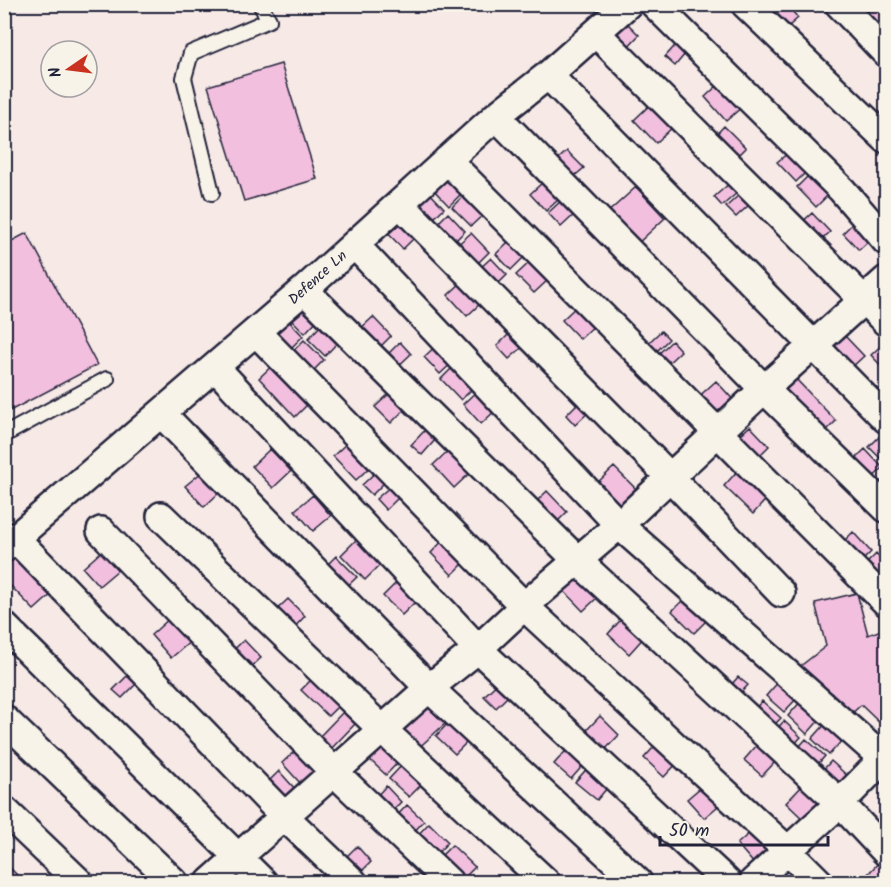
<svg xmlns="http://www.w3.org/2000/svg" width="891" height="887" font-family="Kalam,sans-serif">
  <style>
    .building { fill: #f2bfde; stroke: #22223b; stroke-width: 1.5 }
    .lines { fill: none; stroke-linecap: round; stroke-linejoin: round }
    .lane-casing { stroke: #22223b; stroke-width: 18 }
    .street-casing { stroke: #22223b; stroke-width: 32 }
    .lane { stroke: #f7f3e8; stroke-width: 14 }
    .street { stroke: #f7f3e8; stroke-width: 27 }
    .labels { text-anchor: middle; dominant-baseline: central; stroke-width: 6; stroke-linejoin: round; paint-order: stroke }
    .street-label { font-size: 15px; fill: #22223b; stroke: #f7f3e8 }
  </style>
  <rect width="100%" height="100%" fill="#f6e9e6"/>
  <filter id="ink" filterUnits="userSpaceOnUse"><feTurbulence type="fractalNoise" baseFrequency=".0167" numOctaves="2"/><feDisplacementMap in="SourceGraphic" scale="12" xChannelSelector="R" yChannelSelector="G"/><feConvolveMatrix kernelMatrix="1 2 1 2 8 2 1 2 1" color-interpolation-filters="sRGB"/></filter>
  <g filter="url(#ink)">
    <path class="building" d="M775,4H786L798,18L780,34L763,15Z
      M875,4H881L886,10V20L873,33L860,19Z
      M618,14L639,35L623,52L602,31Z
      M680,40L690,48L675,66L665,57Z
      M281,64L317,179L244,201L208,86Z
      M721,82L743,106L726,121L705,97Z
      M653,102L675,125L656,143L634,120Z
      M724,126L746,148L733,161L711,140Z
      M567,151L584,168L571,179L555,162Z
      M788,153L806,172L796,182L777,162Z
      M448,170L466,189L449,206L430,186Z
      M812,172L831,192L816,207L797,187Z
      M543,182L559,199L546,211L530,194Z
      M730,183L738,192L722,206L714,197Z
      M636,187L665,218L635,246L605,215Z
      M427,190L444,208L431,221L414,203Z
      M466,193L485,213L471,226L452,207Z
      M740,194L749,205L736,217L726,207Z
      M563,199L576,213L561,227L548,213Z
      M399,213L418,234L403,249L383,228Z
      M448,213L465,231L452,244L435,226Z
      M812,213L830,232L817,244L799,225Z
      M855,221L872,238L859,250L843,233Z
      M27,233L97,365L4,414V245Z
      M471,233L489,252L474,267L455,247Z
      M510,240L525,256L511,270L496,254Z
      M491,258L507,275L494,288L478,270Z
      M530,262L548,280L534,293L516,275Z
      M462,282L481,303L467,316L448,295Z
      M299,301L318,319L305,333L286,314Z
      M578,305L596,324L580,339L562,320Z
      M283,315L303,336L287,352L267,331Z
      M373,317L391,336L377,350L358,331Z
      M322,324L339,341L325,356L308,339Z
      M513,330L526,344L509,359L497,346Z
      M661,331L669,339L653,355L645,346Z
      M845,336L864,356L851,368L832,348Z
      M304,340L324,360L307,377L287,357Z
      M672,341L681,351L664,367L655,357Z
      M886,341V371L871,355Z
      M400,342L411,354L393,371L382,360Z
      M440,342L456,359L440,374L424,357Z
      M275,363L311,401L295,417L259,378Z
      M457,363L477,384L461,400L441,379Z
      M794,377L836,421L820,437L778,392Z
      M716,381L738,405L717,424L695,400Z
      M480,388L498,408L481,424L463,404Z
      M393,390L408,406L391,423L375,407Z
      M583,398L593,408L575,425L566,415Z
      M750,426L769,446L754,461L735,440Z
      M426,429L436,439L422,455L411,445Z
      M886,430V461L885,463L869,447Z
      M348,442L371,466L356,480L333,456Z
      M270,449L291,471L273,488L252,466Z
      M450,449L472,471L454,488L433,465Z
      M865,449L883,468L868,482L851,463Z
      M614,467L640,493L625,509L598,482Z
      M741,467L770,495L753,514L724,486Z
      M378,470L387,480L372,495L362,485Z
      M202,472L220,492L204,507L185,486Z
      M392,485L401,495L386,510L376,499Z
      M547,491L567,512L552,527L532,506Z
      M313,495L331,516L313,531L295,510Z
      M853,532L871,552L858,565L840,545Z
      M446,537L468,559L452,575L431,553Z
      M357,539L381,564L365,580L341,555Z
      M102,551L118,570L99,586L83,568Z
      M16,553L53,593L34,610L4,579V564Z
      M876,554L886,565V582L880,588L862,568Z
      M336,556L357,577L340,593L319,573Z
      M580,574L600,595L583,611L563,590Z
      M398,581L417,600L402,615L383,596Z
      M857,593L868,635L881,630L886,635V729L861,705L849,716L798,668L826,646L815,603Z
      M689,594L711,616L694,633L672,611Z
      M288,599L305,616L289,633L271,615Z
      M625,615L646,635L629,654L608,634Z
      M170,618L191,641L171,658L151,635Z
      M244,640L261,658L243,674L227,656Z
      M127,676L136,684L122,698L113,690Z
      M504,677L515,689L496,708L484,696Z
      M738,677L748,685L734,700L725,692Z
      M311,680L338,706L328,716L301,690Z
      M780,680L798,697L784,712L766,696Z
      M429,699L448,721L413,753L393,731Z
      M802,700L821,718L807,734L788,716Z
      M762,701L781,718L768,731L750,714Z
      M343,712L355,724L331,749L319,737Z
      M600,716L619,735L601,754L582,735Z
      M450,721L470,739L455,754L436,736Z
      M784,721L801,737L788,751L771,735Z
      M828,721L845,737L829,755L812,739Z
      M662,738L682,758L664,777L644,758Z
      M806,739L825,756L810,773L791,756Z
      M387,740L404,756L386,775L369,759Z
      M571,745L587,761L571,779L554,764Z
      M757,745L775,762L762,776L744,760Z
      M299,747L319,767L301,784L282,763Z
      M831,761L851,779L835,796L816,778Z
      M592,763L613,781L597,800L575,782Z
      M403,764L423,783L409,797L389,779Z
      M279,771L296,790L284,801L267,783Z
      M707,782L724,801L704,818L687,799Z
      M803,785L823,804L806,822L786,803Z
      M386,786L401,802L388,815L373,800Z
      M407,805L424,821L410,836L394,819Z
      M429,823L448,842L433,858L414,839Z
      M753,830L772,852L756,866L737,844Z
      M452,845L475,867L460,882L437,860Z
      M357,846L371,862L358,875L344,859Z
      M883,858L886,861V882H870L865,877Z
      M4,862L17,875L9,882H4Z"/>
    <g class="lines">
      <g class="lane-casing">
        <path id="lane" d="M212,193L184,78L191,53L269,20L260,4
          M4,435L107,379"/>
      </g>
      <g class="street-casing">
        <path id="street" d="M654,4L842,190L886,241
          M745,4L886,139
          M839,4L886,53
          M596,33L886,322
          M548,75L886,419
          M496,116L764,389L886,508
          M447,160L886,602
          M400,204L669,476L781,593
          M355,245L619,525L886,761
          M304,290L578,561L840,803L886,852
          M256,332L524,606L787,850L819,882
          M215,367L478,649L727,882
          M161,413L429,688L638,882
          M161,516L383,730L546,882
          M101,531L334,772L449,882
          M15,538L285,817L353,882
          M4,548L304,290L496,116L548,75L628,4
          M4,626L263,882
          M4,719L174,882
          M4,810L79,882
          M210,882L429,688L478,649L524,606L619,525L764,389L886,280
          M753,882L840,803L886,756"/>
      </g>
      <use href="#lane" class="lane"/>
      <use href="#street" class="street"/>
    </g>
  </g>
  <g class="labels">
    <g class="street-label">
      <text transform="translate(318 278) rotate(-42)">Defence Ln</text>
    </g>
  </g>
  <rect width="891" height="887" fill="none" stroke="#f7f3e8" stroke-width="24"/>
  <rect x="12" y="12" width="867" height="863" fill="none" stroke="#22223b" stroke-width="2" filter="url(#ink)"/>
  <g transform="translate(69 69) rotate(256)"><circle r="28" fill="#f7f3e8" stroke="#a29fa3" stroke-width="1.5"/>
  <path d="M0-4.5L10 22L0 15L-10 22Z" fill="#c8321e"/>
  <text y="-9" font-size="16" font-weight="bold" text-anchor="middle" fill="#22223b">N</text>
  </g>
  <path d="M660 836v9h168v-9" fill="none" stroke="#22223b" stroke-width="3"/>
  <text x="669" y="836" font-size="18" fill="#22223b" stroke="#f7f3e8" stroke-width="4.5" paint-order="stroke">50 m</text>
</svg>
